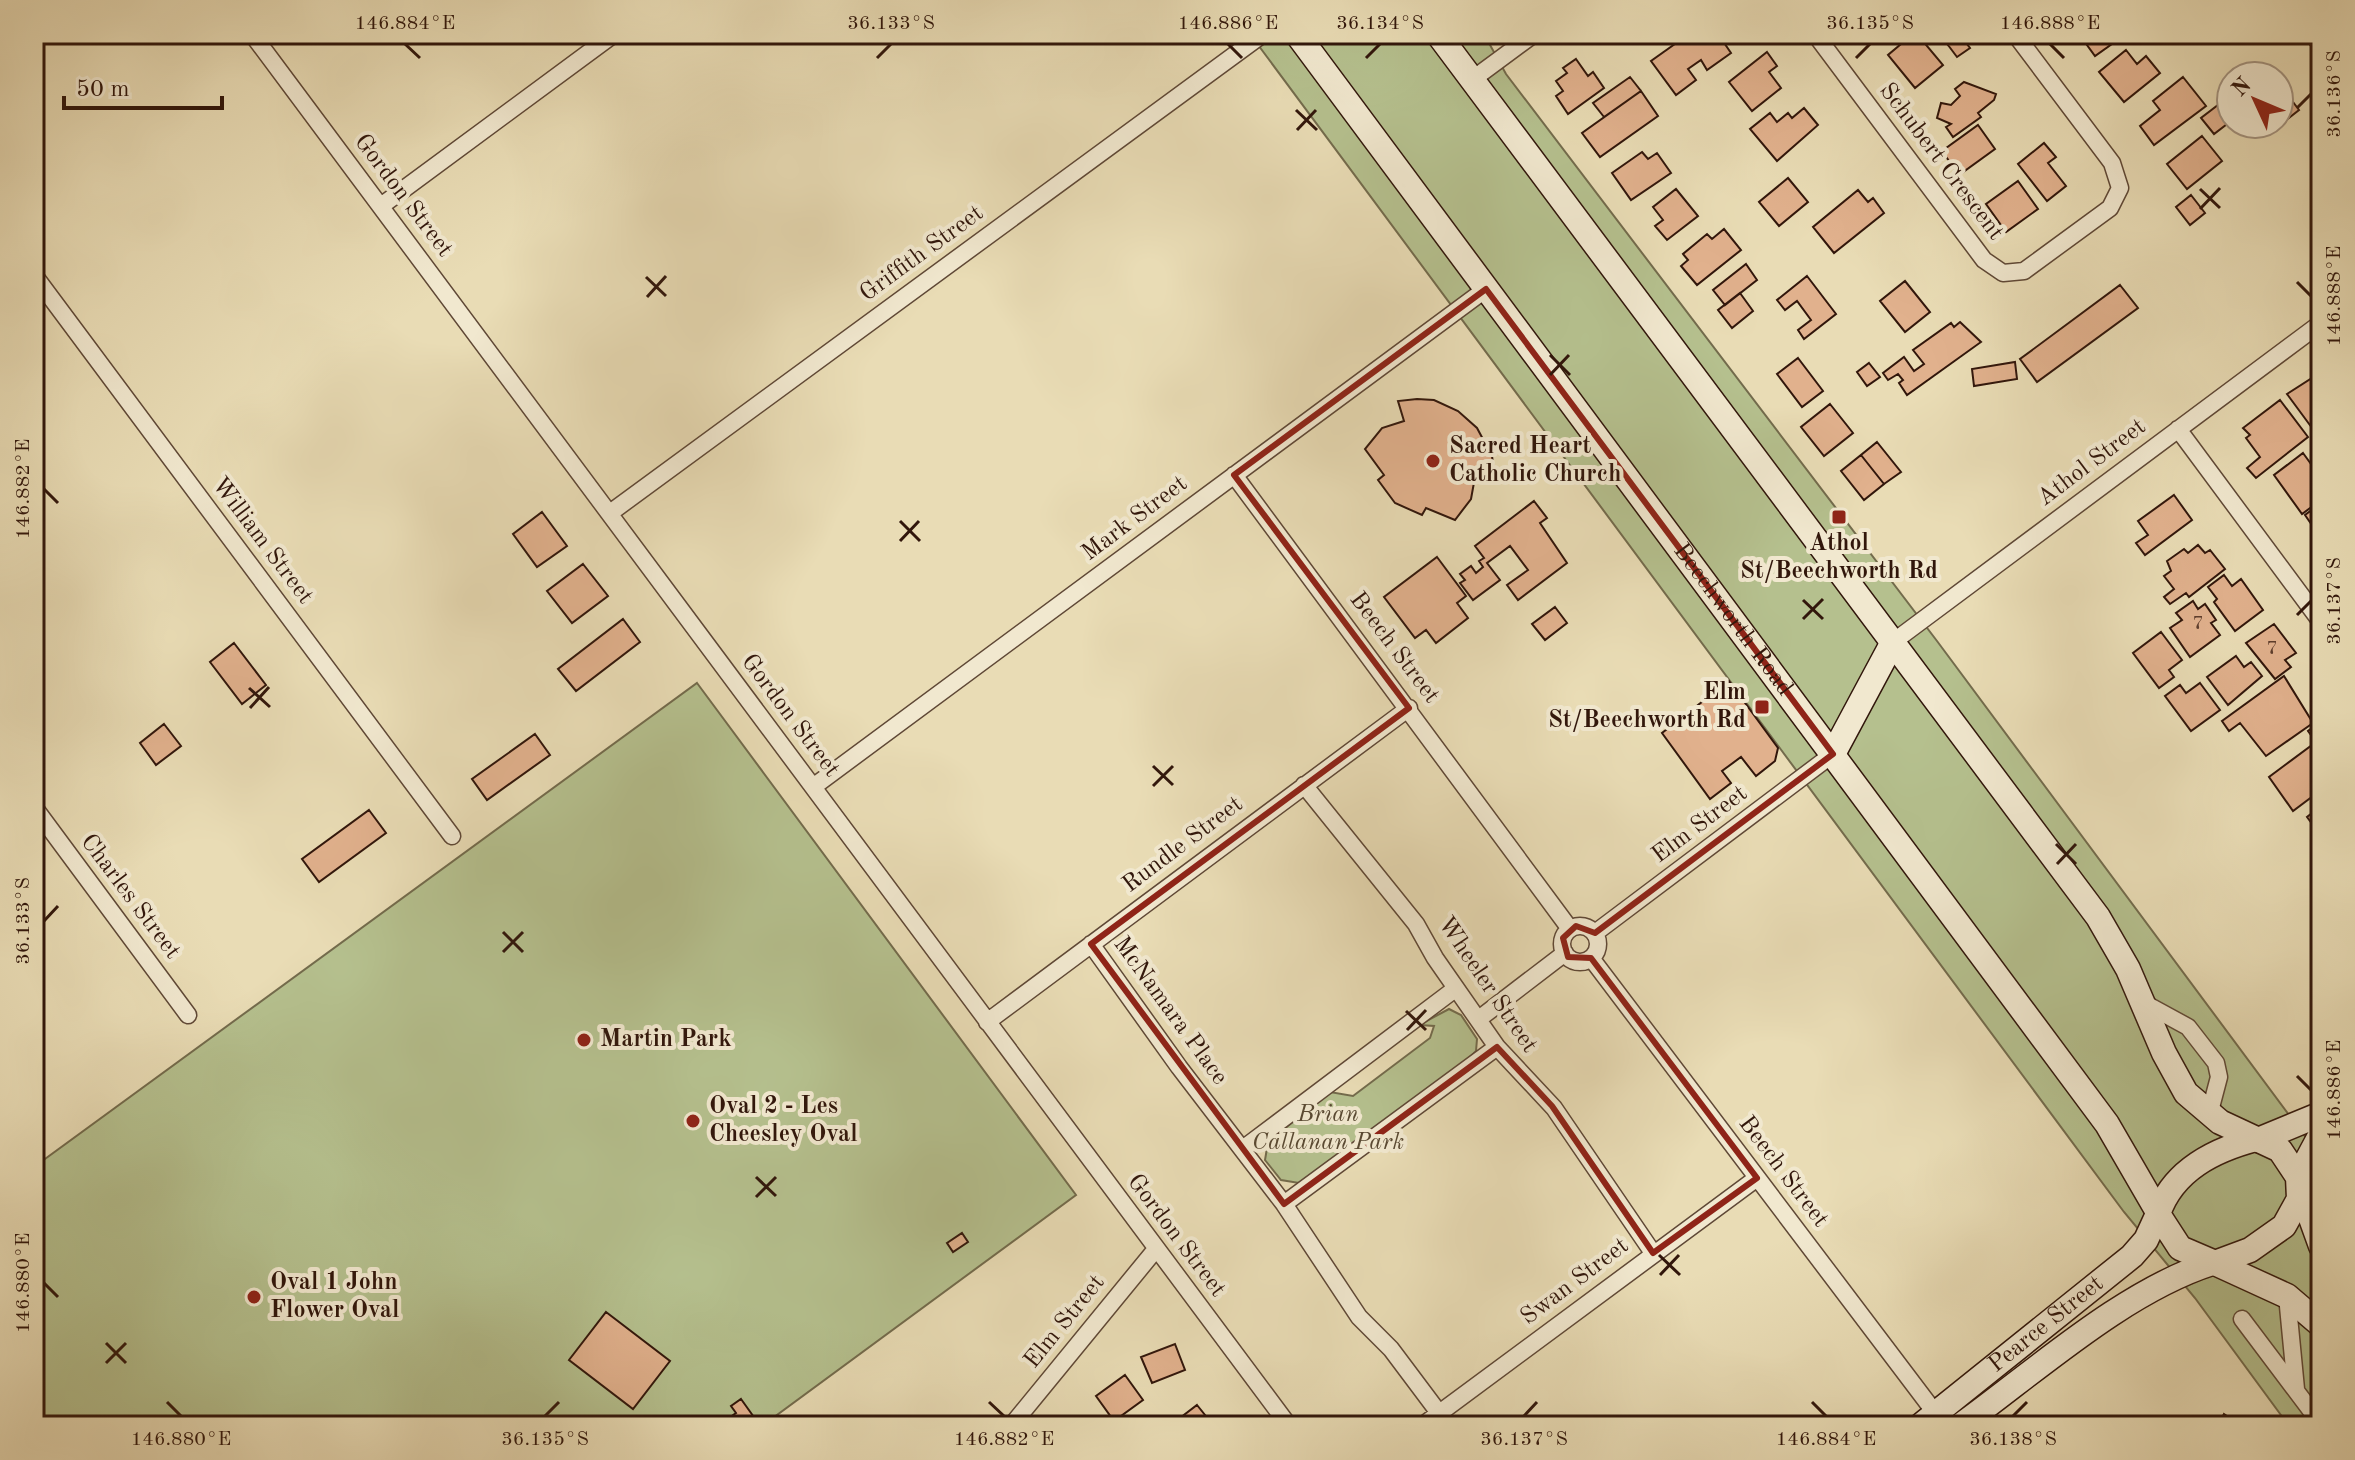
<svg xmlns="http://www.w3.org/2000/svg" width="2355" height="1460" font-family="'Old Standard TT',serif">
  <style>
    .green { fill: #b5c08e; stroke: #736b4c; stroke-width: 2 }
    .building { fill: #e1b18d; stroke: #31160b; stroke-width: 2 }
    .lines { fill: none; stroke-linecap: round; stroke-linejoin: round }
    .street-casing { stroke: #5f4836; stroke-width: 19 }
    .secondary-casing { stroke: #31160b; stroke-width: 27 }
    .street { stroke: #f1e8cf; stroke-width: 16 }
    .secondary { stroke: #f1e8cf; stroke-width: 24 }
    .marked { fill: none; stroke: #8f2418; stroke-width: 6; stroke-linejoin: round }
    .ticks { fill: none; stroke: #31160b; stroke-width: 3 }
    .poi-dot { fill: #8f2418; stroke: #f1e8cf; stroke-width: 3 }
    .labels { text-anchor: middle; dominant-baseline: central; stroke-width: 8; stroke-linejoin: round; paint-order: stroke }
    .number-label { font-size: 20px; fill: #5d3d2c }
    .street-label { font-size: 24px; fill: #31160b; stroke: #f1e8cf }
    .poi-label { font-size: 24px; font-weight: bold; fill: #31160b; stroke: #f1e8cf; text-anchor: start }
    .park-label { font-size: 24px; font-style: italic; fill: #594932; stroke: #f1e8cf }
    .neatline { fill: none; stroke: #31160b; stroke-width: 3 }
    .ticks-label { font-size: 20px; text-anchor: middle; fill: #31160b }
  </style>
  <rect width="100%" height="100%" fill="#e9dcb5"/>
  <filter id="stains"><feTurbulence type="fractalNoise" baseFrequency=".0025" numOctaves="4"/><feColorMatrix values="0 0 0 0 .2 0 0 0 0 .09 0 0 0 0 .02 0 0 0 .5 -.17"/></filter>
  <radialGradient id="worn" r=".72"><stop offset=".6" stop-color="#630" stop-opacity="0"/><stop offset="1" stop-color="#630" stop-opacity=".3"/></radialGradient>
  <path class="green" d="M1250,34H1484L1506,74L1937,641L2321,1158V1426H2289L2195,1298L2124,1212Z
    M697,683L1076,1195L762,1426H34V1167Z
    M1449,1009L1461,1015L1477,1039L1476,1051L1466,1061L1299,1183L1281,1180L1265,1160L1268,1142L1330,1092L1353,1096L1430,1038L1434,1026L1419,1025Z"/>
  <path class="building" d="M1689,34H1718L1731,53L1707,70L1701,60L1688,69L1696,80L1676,95L1651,61Z
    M1874,34H1891L1881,43Z
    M1913,34H1917L1943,65L1915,88L1888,55Z
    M1940,34H1962L1948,45Z
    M2079,34H2126L2095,56Z
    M2311,34H2321L2320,58L2305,38Z
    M1960,35L1970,48L1957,57L1948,45Z
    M2126,50L2137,64L2146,56L2160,73L2124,102L2099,72Z
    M1767,52L1777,66L1769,72L1781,88L1752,111L1729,82Z
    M1576,59L1588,76L1593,72L1604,88L1568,114L1556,96L1563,91L1556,81L1567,73L1563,68Z
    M1630,77L1641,91L1604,117L1593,103Z
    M2183,77L2206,106L2154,145L2140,126L2160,110L2153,101Z
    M1964,82L1996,94L1994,100L1978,113L1981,117L1953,137L1946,127L1951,124L1937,118L1941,103L1951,105L1960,96L1955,89Z
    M2284,90L2299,110L2275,129L2271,124H2279V95Z
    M1641,91L1658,116L1600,157L1582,133Z
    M2231,95V121L2214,134L2201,118Z
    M1804,108L1818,125L1777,161L1750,129L1770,113L1777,122L1788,113L1792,118Z
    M1978,125L1995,149L1959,175L1942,151Z
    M2202,136L2222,161L2187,189L2167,164Z
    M2044,143L2056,157L2048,163L2066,186L2047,201L2018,164Z
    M1642,152L1648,159L1657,153L1671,173L1631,200L1612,173Z
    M1788,178L1808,202L1779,226L1759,202Z
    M2018,181L2038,209L2006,232L1986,204Z
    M1676,189L1698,216L1667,240L1655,226L1663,220L1653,207Z
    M1858,190L1868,202L1873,198L1884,213L1834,253L1813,227Z
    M2191,195L2205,213L2190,225L2176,207Z
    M1724,229L1741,250L1697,285L1681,266L1688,260L1683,254L1707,234L1712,239Z
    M1746,264L1757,280L1725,305L1713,290Z
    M1807,276L1836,314L1804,339L1798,330L1811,320L1797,301L1785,310L1777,300Z
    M1905,281L1930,312L1905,332L1880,301Z
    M2120,285L2138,308L2037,382L2020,359Z
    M1740,293L1753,311L1732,328L1718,310Z
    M1960,322L1981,342L1907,395L1899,383L1903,380L1898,374L1888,380L1883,373L1904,357L1914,371L1924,364L1913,350L1951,323L1954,327Z
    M1798,358L1823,391L1802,407L1777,374Z
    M2015,362L2017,379L1974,386L1972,369Z
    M1869,363L1880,377L1867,386L1857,372Z
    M2321,368V428L2315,432L2287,394L2318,374Z
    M1417,399L1434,400L1458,411L1477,428L1492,456L1495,477H1475L1471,499L1455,520L1426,508L1422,515L1395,503L1378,480L1384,475L1365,449L1382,428L1404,421L1398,401Z
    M2280,400L2308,437L2256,478L2247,468L2260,457L2246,438L2250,435L2243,428Z
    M1830,404L1853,433L1824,456L1801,427Z
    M1877,442L1901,472L1884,484L1861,455Z
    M2303,453L2311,464L2321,459V500L2302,514L2274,475Z
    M1861,455L1884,484L1864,500L1841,471Z
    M2174,495L2192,520L2145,555L2136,543L2148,535L2138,521Z
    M1534,501L1547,518L1540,523L1567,563L1518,600L1507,585L1528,570L1510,546L1487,563L1500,580L1473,600L1460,583L1465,580L1460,574L1471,566L1476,573L1483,567L1479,561L1484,558L1475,546Z
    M2321,503V528L2316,531L2305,515Z
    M542,512L567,546L537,567L513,534Z
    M2198,545L2205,553L2210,550L2225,569L2189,597L2186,593L2170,604L2164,597L2174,589L2164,576L2171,571L2167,561L2184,549L2188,553Z
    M1437,557L1466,596L1457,603L1468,618L1436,643L1426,630L1415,638L1384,597Z
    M583,564L608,596L572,623L547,591Z
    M2224,575L2232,586L2241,579L2263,610L2235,631L2214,602L2217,599L2208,587Z
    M2193,601L2198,609L2205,604L2216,620L2211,623L2220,635L2190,657L2170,628L2182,620L2176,613Z
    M1555,607L1567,623L1545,640L1532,624Z
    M623,619L640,642L576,691L558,669Z
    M2274,624L2296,653L2285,660L2291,667L2275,679L2246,643Z
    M2161,632L2182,660L2169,670L2174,677L2159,688L2133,653Z
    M234,643L266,685L242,704L210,662Z
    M2236,656L2244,667L2251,662L2262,676L2228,705L2207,677Z
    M2284,676L2313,723L2266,756L2240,723L2229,731L2222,721Z
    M1729,681L1778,748L1775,761L1756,776L1741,757L1722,771L1731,783L1710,799L1662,733Z
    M2200,683L2220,710L2191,731L2165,696L2180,685L2186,693Z
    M2321,721V790L2293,811L2269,777L2316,742L2308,731Z
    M164,724L181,746L156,765L140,743Z
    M535,734L550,755L487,800L472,779Z
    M2321,806V836L2307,817Z
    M369,810L386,833L319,882L302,859Z
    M962,1233L968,1242L953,1252L947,1243Z
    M606,1312L670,1361L633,1409L569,1360Z
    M1175,1344L1185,1370L1152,1383L1141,1357Z
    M1125,1375L1143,1400L1114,1421L1096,1396Z
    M741,1399L756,1420L748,1426H730L726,1420L736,1413L731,1406Z
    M1197,1405L1213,1425L1212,1426H1186L1180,1418Z
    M2224,1414L2242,1426H2217Z"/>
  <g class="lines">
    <g class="street-casing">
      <path id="street" d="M252,34L1289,1426
        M1815,34L1984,260L2003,273L2024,271L2110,208L2120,188L2112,163L2015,34
        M1473,79L1534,34
        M381,206L614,34
        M34,275L452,836
        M2178,429L2321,622
        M1234,475L1570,929
        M610,513L1263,34
        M1893,642L2321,323
        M1304,785L1416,924L1435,958L1497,1047L1554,1108L1653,1253
        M813,787L1486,289
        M34,807L188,1015
        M1562 944a18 18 0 1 1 36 0a18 18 0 1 1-36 0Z
        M1595,933L1833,754
        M1091,944L1179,1067L1284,1204L1359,1317L1391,1349L1439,1413
        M1591,958L1936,1414
        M2144,1003L2188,1027L2216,1063L2219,1077L2209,1115
        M1480,1018L1565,953
        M987,1022L1409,708
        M1244,1148L1455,989
        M1284,1204L1497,1047
        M2287,1296L2296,1389
        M2242,1319L2321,1424
        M1011,1426L1156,1249
        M1422,1426L1757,1178"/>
    </g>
    <g class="secondary-casing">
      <g id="secondary">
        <path id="s1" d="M1297,34L2107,1124L2158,1212"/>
        <path d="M1438,34L2098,917L2128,969L2164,1053L2186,1093L2220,1122L2280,1150L2298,1177L2299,1199L2284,1226L2250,1250L2215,1263L2180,1248L2158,1214C2173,1170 2214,1150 2256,1139"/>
        <path d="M1833,754L1893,642"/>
        <path d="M2258,1140L2321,1114"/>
        <path d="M2298,1177L2321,1134"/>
        <path d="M2300,1188L2321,1246"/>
        <path d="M2215,1263L2287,1296L2321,1325"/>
        <path id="s2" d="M1920,1426L2132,1256L2146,1240L2158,1214"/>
        <path d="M1960,1426C2036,1371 2124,1291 2212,1263"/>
      </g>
    </g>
    <use href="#street" class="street"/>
    <use href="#secondary" class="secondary"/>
  </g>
  <path class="marked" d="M1486,289L1833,754L1595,933L1576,926L1563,938L1568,957L1591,958L1757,1178L1653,1253L1552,1106L1497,1047L1284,1204L1091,944L1409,708L1234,475Z"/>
  <path class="ticks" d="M405,44L420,58M1228,44L1242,58M2050,44L2064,58M877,58L891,44M1366,58L1380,44M1856,58L1870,44M2297,108L2311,94M1296,110L1317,130M1297,130L1316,110M2200,189L2220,208M2200,209L2220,188M646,277L666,296M2297,282L2311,296M647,297L666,276M1550,355L1570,375M1550,375L1569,355M44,489L58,503M900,521L920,541M900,541L919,521M1803,600L1823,619M2297,615L2311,601M1803,619L1823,599M249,688L270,707M250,708L269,687M1153,766L1173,785M1153,786L1173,766M2056,844L2076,864M2057,864L2076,844M44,921L58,906M503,932L523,952M503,952L523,932M1406,1011L1426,1030M1407,1030L1426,1010M2297,1076L2311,1090M756,1177L776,1196M756,1197L776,1177M1659,1255L1680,1275M1660,1275L1679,1255M44,1283L58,1297M106,1343L126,1363M106,1363L126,1343M167,1402L181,1416M989,1402L1004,1416M1812,1402L1826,1416M545,1416L559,1402M1524,1416L1537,1402M2013,1416L2027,1402"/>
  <g class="poi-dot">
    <circle cx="1433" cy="461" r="8"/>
    <rect x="1831" y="509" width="16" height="16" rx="4"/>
    <rect x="1754" y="699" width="16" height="16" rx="4"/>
    <circle cx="584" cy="1040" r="8"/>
    <circle cx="693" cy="1121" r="8"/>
    <circle cx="254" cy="1297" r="8"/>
  </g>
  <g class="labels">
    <g class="number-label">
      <text x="2198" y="624">7</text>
      <text x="2272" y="649">7</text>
    </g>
    <g class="street-label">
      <text transform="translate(1941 162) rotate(53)">Schubert Crescent</text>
      <text transform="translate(403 196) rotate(53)">Gordon Street</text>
      <text transform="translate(922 254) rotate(-36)">Griffith Street</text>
      <text transform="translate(2092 463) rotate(-37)">Athol Street</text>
      <text transform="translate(1135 519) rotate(-37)">Mark Street</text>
      <text transform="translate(262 541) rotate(53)">William Street</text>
      <text stroke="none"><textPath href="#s1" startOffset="730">Beechworth Road</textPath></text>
      <text transform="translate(1394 648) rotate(53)">Beech Street</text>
      <text transform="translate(790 716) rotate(53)">Gordon Street</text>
      <text transform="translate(1700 825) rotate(-37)">Elm Street</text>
      <text transform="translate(1183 845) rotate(-37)">Rundle Street</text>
      <text transform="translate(130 897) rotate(53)">Charles Street</text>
      <text transform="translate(1487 985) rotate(56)">Wheeler Street</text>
      <text transform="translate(1170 1011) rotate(54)">McNamara Place</text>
      <text transform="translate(1783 1172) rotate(53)">Beech Street</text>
      <text transform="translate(1176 1236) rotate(53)">Gordon Street</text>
      <text transform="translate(1575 1282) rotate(-37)">Swan Street</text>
      <text transform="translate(1065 1322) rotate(-51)">Elm Street</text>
      <text stroke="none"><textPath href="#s2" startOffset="162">Pearce Street</textPath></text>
    </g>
    <g class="poi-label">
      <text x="1449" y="447">Sacred Heart<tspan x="1449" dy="28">Catholic Church</tspan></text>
      <text x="1839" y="544" text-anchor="middle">Athol<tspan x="1839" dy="28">St/Beechworth Rd</tspan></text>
      <text x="1746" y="693" text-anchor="end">Elm<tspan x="1746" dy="28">St/Beechworth Rd</tspan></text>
      <text x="600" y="1040">Martin Park</text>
      <text x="709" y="1107">Oval 2 - Les<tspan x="709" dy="28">Cheesley Oval</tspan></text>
      <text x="270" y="1283">Oval 1 John<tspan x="270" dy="28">Flower Oval</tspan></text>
    </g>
    <g class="park-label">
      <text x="1328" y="1115">Brian<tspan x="1328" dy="28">Callanan Park</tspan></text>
    </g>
  </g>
  <rect width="2355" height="1460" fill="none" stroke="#e9dcb5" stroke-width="88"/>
  <g transform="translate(2255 100) rotate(314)"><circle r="38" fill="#f1e8cf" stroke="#a49481" stroke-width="2"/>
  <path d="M0-6L14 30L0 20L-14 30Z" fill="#8f2418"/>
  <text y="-12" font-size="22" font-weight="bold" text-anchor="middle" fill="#31160b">N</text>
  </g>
  <path d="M64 96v12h158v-12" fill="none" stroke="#31160b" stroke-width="4"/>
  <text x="76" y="96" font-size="24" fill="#31160b" stroke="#f1e8cf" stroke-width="6" paint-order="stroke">50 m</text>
  <rect x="44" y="44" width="2267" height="1372" class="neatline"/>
  <g class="ticks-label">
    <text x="405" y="29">146.884°E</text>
    <text x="891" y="29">36.133°S</text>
    <text x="1228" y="29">146.886°E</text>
    <text x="1380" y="29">36.134°S</text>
    <text x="1870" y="29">36.135°S</text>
    <text x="2050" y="29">146.888°E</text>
    <text transform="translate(2333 94) rotate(-90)" y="7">36.136°S</text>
    <text transform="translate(2333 296) rotate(-90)" y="7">146.888°E</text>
    <text transform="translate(22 489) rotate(-90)" y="7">146.882°E</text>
    <text transform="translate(2333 601) rotate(-90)" y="7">36.137°S</text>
    <text transform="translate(22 921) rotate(-90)" y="7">36.133°S</text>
    <text transform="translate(2333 1090) rotate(-90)" y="7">146.886°E</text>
    <text transform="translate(22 1283) rotate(-90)" y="7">146.880°E</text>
    <text x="181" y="1445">146.880°E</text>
    <text x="545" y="1445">36.135°S</text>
    <text x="1004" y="1445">146.882°E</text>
    <text x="1524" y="1445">36.137°S</text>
    <text x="1826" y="1445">146.884°E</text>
    <text x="2013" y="1445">36.138°S</text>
  </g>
  <rect width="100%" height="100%" filter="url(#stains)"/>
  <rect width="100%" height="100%" fill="url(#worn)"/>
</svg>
